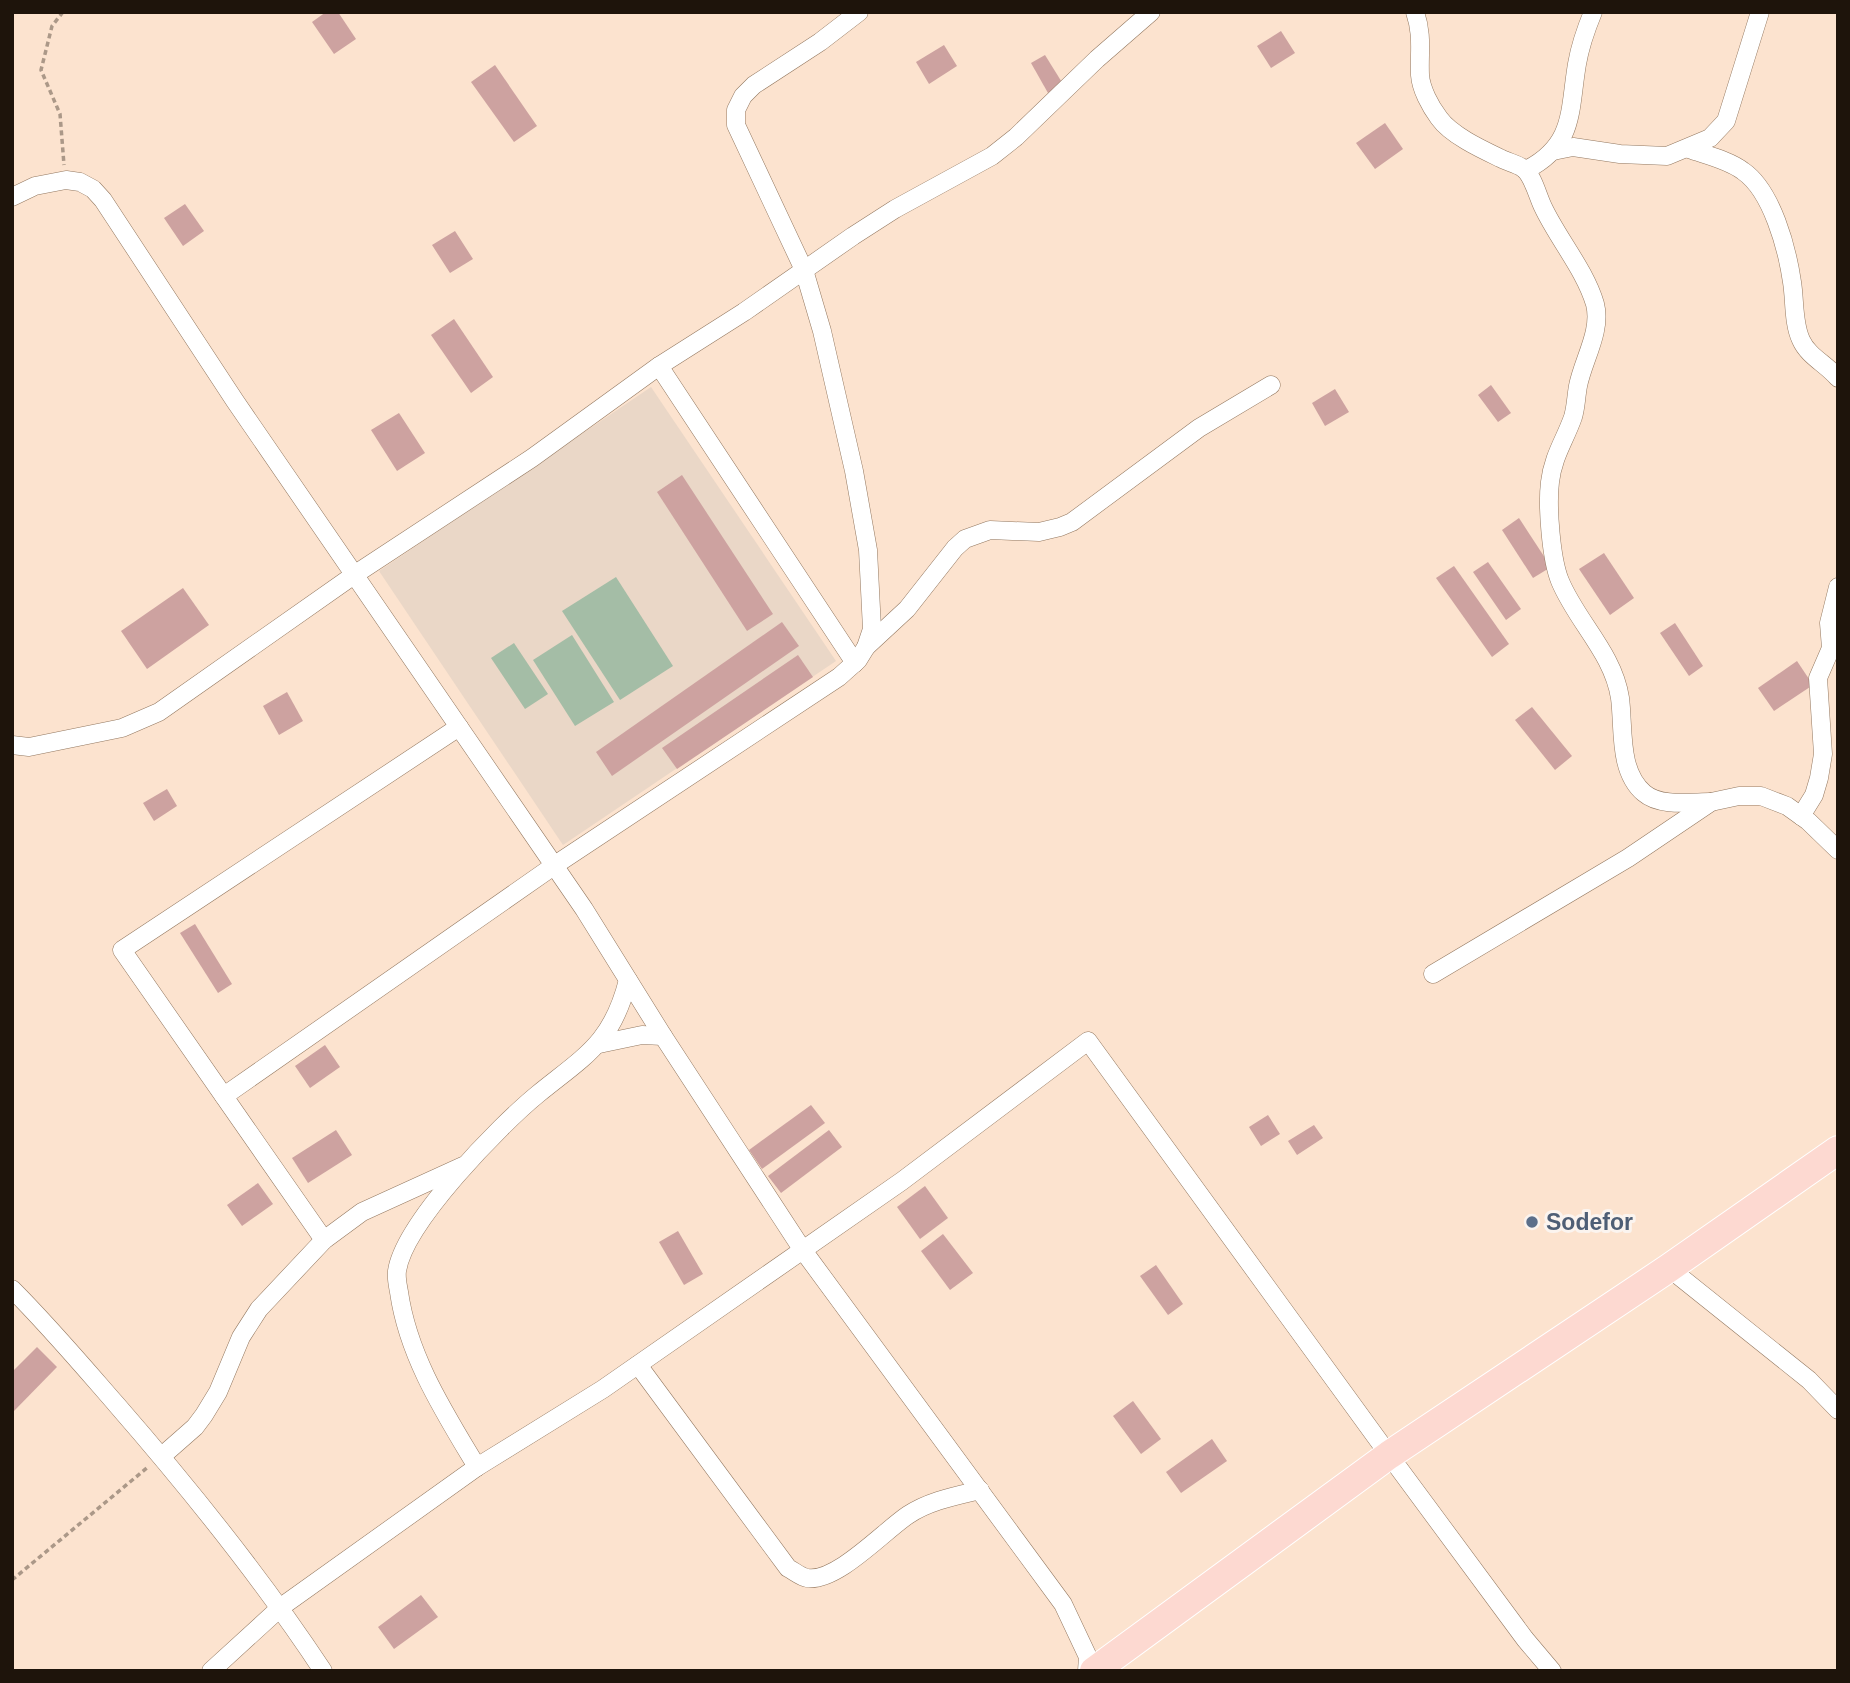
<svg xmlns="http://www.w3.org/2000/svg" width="1850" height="1683" font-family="Helvetica,sans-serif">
<rect width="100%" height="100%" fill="#fce3cf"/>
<polygon fill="#ead7c7" points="651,387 836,661 563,845 379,571"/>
<g fill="#a4bda6">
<polygon points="616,577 673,666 620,700 562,611"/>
<polygon points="572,635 614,702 575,726 533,660"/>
<polygon points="514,643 548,694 525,709 491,658"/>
</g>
<g fill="#cda2a0">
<polygon points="326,12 338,12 356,39 334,54 312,22"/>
<polygon points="1281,31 1295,53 1271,68 1257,46"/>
<polygon points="944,45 957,66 929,84 916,62"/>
<polygon points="1045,55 1063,84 1048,93 1031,63"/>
<polygon points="495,65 537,126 514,142 471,82"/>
<polygon points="1385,123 1403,149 1375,169 1356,143"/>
<polygon points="185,204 204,231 183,246 164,218"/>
<polygon points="455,231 473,259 450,273 432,245"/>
<polygon points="454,319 493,377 471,393 431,335"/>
<polygon points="1491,385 1511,413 1498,422 1478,395"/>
<polygon points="1335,389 1349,412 1325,426 1312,403"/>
<polygon points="399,413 425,453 397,471 371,430"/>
<polygon points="682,475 773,614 747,631 657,492"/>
<polygon points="1519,518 1551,567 1533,578 1502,530"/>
<polygon points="1604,553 1634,598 1610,615 1579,569"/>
<polygon points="1488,562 1521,609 1506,620 1473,572"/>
<polygon points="1454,566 1509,644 1492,657 1436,578"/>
<polygon points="183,588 209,625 147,669 121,631"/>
<polygon points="782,622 799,646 612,776 596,752"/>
<polygon points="1675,623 1703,666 1689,676 1660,633"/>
<polygon points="798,655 813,677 677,769 662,748"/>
<polygon points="1797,661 1813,685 1774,711 1758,688"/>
<polygon points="287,692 303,721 279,735 263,706"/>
<polygon points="1532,707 1572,756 1555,770 1515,720"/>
<polygon points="167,789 177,806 154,821 143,803"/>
<polygon points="195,924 232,984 218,993 180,933"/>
<polygon points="325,1045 340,1067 310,1088 295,1066"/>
<polygon points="811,1105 825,1123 762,1169 749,1150"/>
<polygon points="1268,1115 1280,1134 1261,1146 1249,1127"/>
<polygon points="1314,1125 1323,1138 1297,1155 1288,1141"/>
<polygon points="336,1130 352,1155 308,1183 292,1158"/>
<polygon points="829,1130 842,1147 781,1193 768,1176"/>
<polygon points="258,1183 273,1204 242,1226 227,1205"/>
<polygon points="925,1186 948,1218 920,1239 897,1207"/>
<polygon points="678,1231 703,1274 684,1285 659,1242"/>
<polygon points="943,1234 973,1273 950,1290 921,1251"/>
<polygon points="1156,1265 1183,1304 1168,1315 1140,1276"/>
<polygon points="37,1347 57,1367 14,1411 12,1372"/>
<polygon points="1133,1401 1161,1439 1141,1454 1113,1416"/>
<polygon points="1212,1439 1227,1461 1181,1493 1166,1472"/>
<polygon points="421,1595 438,1617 394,1649 378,1627"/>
</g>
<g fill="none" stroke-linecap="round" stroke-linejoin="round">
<g stroke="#937860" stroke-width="19">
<g id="minor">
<path d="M1415 12C1423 36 1419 51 1420 75 1421 89 1430 106 1439 118 1451 135 1481 149 1500 158 1507 162 1518 164 1524 169 1533 176 1538 197 1543 207 1558 239 1585 270 1595 304 1602 331 1583 360 1578 386 1576 397 1576 407 1573 417 1565 440 1553 456 1550 482 1547 506 1551 559 1560 581 1577 622 1613 653 1620 698 1624 728 1618 771 1644 793 1660 807 1691 802 1711 802"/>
<path d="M1689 149C1706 155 1729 160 1743 171 1772 191 1787 248 1792 282 1795 300 1793 323 1801 340 1808 356 1826 364 1838 378"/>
<polyline points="1553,151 1573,147 1620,154 1667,156 1710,138 1726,121 1760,12"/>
<path d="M1526 170C1575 145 1569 111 1577 64 1580 46 1586 29 1593 12"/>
<polyline points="12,197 35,186 66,180 80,182 93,189 103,200 235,401 584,909 663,1036 802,1249 1063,1604 1088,1657 1087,1671"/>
<polyline points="659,366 855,663"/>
<polyline points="866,647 907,609 955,548 965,539 990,530 1039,532 1060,527 1072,522 1199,428 1271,385"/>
<polyline points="12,745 29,747 122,728 159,712 354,575 532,458 659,366 744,312 853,236 895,209 992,156 1016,137 1097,59 1151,12"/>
<polyline points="1801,816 1814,795 1819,778 1823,754 1818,678 1831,648 1829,623 1838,587"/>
<polyline points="1433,974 1628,858 1711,802 1739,796 1761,796 1787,806 1808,821 1838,850"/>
<polyline points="599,1044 642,1035 663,1036"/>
<polyline points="224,1096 555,865 839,677 858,660 866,647 872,629 868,550 854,471 822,331 804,270 736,125 736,110 743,96 754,85 820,42 859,12"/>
<polyline points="324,1240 122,950 459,727"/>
<polyline points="1669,1268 1809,1380 1838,1410"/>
<path d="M12 1289C49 1326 82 1365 116 1404 190 1489 261 1577 323 1671"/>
<path d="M638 1365 788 1568C794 1571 801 1577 807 1578 836 1583 884 1531 908 1515 929 1501 955 1496 980 1490"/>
<polyline points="162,1456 195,1427 204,1415 218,1392 241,1337 259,1309 324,1240 362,1212 463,1166"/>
<path d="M477 1467C444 1412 408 1356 399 1292 398 1286 396 1278 397 1271 404 1223 500 1125 538 1094 586 1055 612 1043 628 980"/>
<polyline points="211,1671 281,1607 477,1467 603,1389 902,1181 1088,1041 1389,1455 1525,1639 1552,1671"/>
</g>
</g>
<g stroke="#fff" stroke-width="30">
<polyline id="primary" points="1094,1671 1389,1455 1669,1268 1838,1150"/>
</g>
<g stroke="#ab9888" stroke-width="3.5" stroke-dasharray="5 3.5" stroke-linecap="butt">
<polyline points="63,12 52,26 41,70 60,114 64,165"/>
<polyline points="12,1580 148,1467"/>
</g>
<use href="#minor" stroke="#fff" stroke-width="18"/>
<use href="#primary" stroke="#fdd9d1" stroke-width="28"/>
</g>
<circle fill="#5c6f8a" stroke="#fbf4ef" stroke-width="2.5" cx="1532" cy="1222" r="7"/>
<g text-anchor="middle" stroke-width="6" stroke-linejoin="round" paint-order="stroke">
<g font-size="23" font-weight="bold" fill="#4e5e75" stroke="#fbf4ef" text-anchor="start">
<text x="1546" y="1230">Sodefor</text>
</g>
</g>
<rect width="1850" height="1683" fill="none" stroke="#1e140b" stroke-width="28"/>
</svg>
